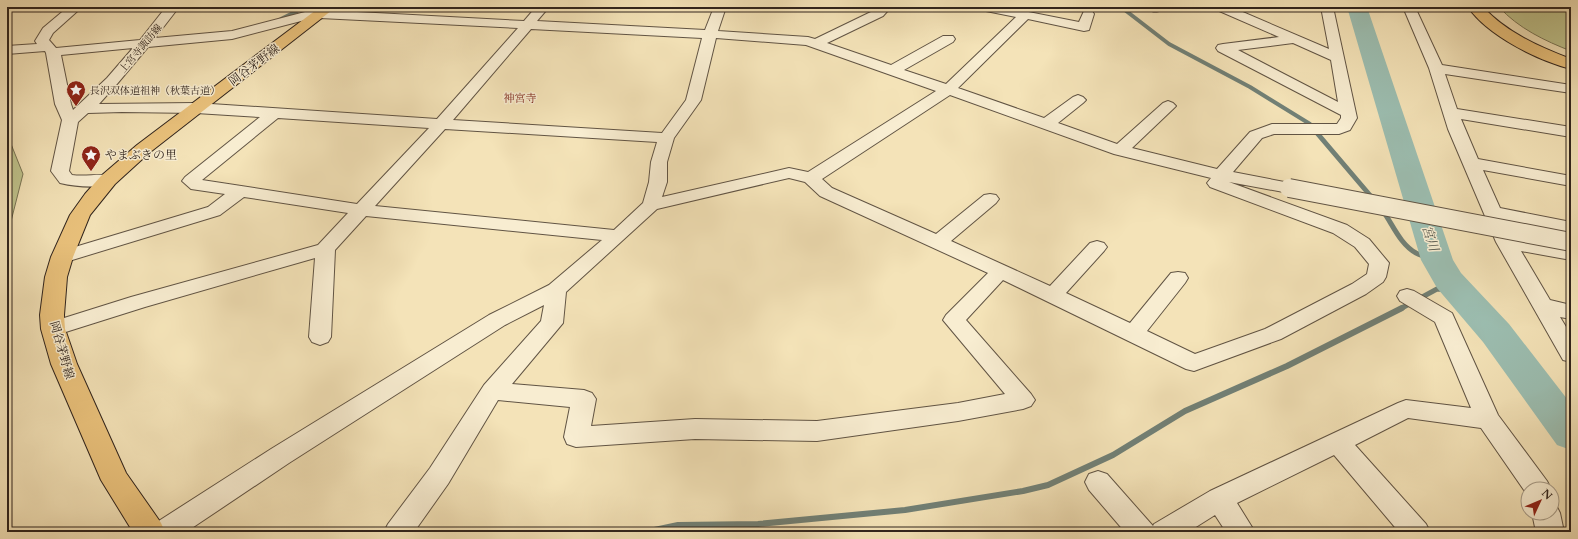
<svg xmlns="http://www.w3.org/2000/svg" width="1578" height="539" font-family="Cardo,'Noto Serif JP',serif">
<rect width="100%" height="100%" fill="#f4e3b8"/>
<filter id="stains"><feTurbulence type="fractalNoise" baseFrequency=".005" numOctaves="4"/><feColorMatrix values="0 0 0 0 .2 0 0 0 0 .09 0 0 0 0 .02 0 0 0 .5 -.17"/></filter>
<radialGradient id="worn" r=".72"><stop offset=".6" stop-color="#630" stop-opacity="0"/><stop offset="1" stop-color="#630" stop-opacity=".3"/></radialGradient>
<g fill="#bfc38c" stroke="#787454">
<path d="M1499 7H1571V51C1545 41 1518 28 1499 7Z"/>
<polygon points="7,134 23,174 7,237"/>
</g>
<g fill="none" stroke-linecap="round" stroke-linejoin="round">
<g stroke="#718076" stroke-width="4">
<polyline points="1121,7 1169,44 1250,87 1310,124 1318,134"/>
<polyline points="281,19 305,7"/>
</g>
<g stroke="#718076" stroke-width="5">
<polyline points="1317,133 1374,200"/>
<path d="M1383 211C1393 225 1400 244 1416 253 1422 256 1430 258 1437 260"/>
<polyline points="1400,309 1437,289 1457,290"/>
</g>
<polyline stroke="#718076" stroke-width="6" points="645,532 678,525 758,524 905,510 1023,491 1048,485 1113,455 1185,411 1287,366 1402,308"/>
<polygon fill="#9cbeb1" fill-rule="evenodd" points="1347,7 1367,7 1453,260 1461,273 1509,324 1571,404 1571,450 1557,445 1483,342 1437,288 1421,260"/>
<g stroke="#615444" stroke-width="2">
<g id="minor">
<path d="M68 7H82L53 33 49 40 56 48 140 40 166 7H179L155 38 232 31 305 12 320 10 524 21 536 7H549L537 21 705 30 714 7H726L718 31 808 37 815 39 875 10 878 7H891L883 16 827 43 891 65 943 36H953L955 39 953 42 904 70 946 84 1016 17 981 10 979 7H1004L1079 22 1084 11H1092L1094 14 1089 30 1084 31 1028 19 958 88 1044 118 1073 97 1078 95 1083 97 1086 100 1083 103 1058 123 1117 144 1163 103 1168 101 1173 103 1176 106 1173 109 1132 148 1217 169 1250 132 1272 124H1337L1341 118V115L1218 51 1216 48 1218 45 1223 44 1279 37 1217 10 1215 7H1231L1329 49 1321 7H1333L1357 118 1350 130 1339 134H1274L1262 138 1233 172 1295 184 1298 188 1295 192 1289 193 1229 182 1347 225 1369 239 1389 263 1386 277 1383 282 1366 294 1281 339 1194 371 1186 369 1003 280 966 320 1031 394 1035 400 1031 406 1023 409 958 421 817 441 695 439 576 447 567 444 564 437 570 407 498 400 448 484 414 532H384L388 524 430 468 484 385 541 321 544 305 505 325 289 463 186 532H150L154 524 271 449 489 315 549 285 602 240 366 216 335 250 331 337 328 342 320 345 312 342 309 337 315 258 145 307 53 336 45 334 42 329 45 324 131 297 318 245 348 213 244 197 220 215 69 261 62 263 55 261 52 257 55 253 208 207 225 194 191 189 182 181 185 177 260 117 196 113 122 112 88 113 78 122 69 171 72 175C86 177 100 173 114 176L117 180 114 184C97 188 77 187 60 183L51 171 62 120 55 104 46 53 45 51 7 54V46L37 44 35 41 43 28ZM320 18 518 28 437 119 196 103 99 104 117 84 148 47 232 39 305 20ZM531 29 702 38 686 100 662 133 453 120ZM716 38 806 45 936 91 808 172 789 168 662 197 667 182V162L674 138 701 100ZM1293 43 1331 60 1338 102 1238 50ZM133 48 107 78 73 110 71 104 61 55ZM950 95 1114 154 1211 178 1207 183 1210 187 1333 233 1355 247 1369 264 1367 274 1352 284 1265 329 1195 354 1147 331 1185 283 1188 278 1185 273 1178 272 1171 273 1130 323 1066 293 1104 251 1107 247 1104 243 1097 241 1090 243 1050 286 951 241 996 203 999 199 996 195 990 194 984 195 936 234 832 188 822 179ZM278 118 429 128 357 204 202 180ZM445 129 657 142 651 162 649 182 643 203 614 230 375 206ZM789 178 805 182 820 196 988 273 946 315 943 320 1005 394 958 403 817 421 695 419 591 426 596 399 592 393 584 390 512 384 563 323 566 292 657 209Z"/>
<path d="M1148 7H1161V8L1159 11C1154 12 1151 12 1148 7Z"/>
<polygon points="1403,7 1415,7 1442,65 1571,85 1571,93 1445,74 1457,109 1571,127 1571,137 1461,119 1478,159 1571,176 1571,186 1483,170 1500,208 1571,222 1571,234 1506,220 1514,238 1571,248 1571,260 1521,251 1550,300 1571,305 1571,319 1560,317 1571,335 1571,362 1563,360 1496,242 1448,129 1429,68"/>
<polygon points="1407,289 1414,291 1452,313 1498,415 1547,481 1551,489 1528,489 1528,496 1481,428 1408,418 1355,445 1426,524 1430,532 1399,532 1334,455 1237,503 1255,532 1226,532 1215,515 1188,532 1125,532 1089,490 1085,482 1089,474 1098,471 1107,474 1153,526 1154,524 1210,491 1398,403 1406,400 1471,408 1435,322 1400,301 1397,296 1400,291"/>
<polygon points="1552,504 1556,505 1560,513 1564,532 1536,532 1532,513 1552,513"/>
</g>
</g>
<g stroke="#30241d" stroke-width="2">
<polygon id="major" points="320,7 336,7 149,153 115,184 90,215 73,257 67,277 64,315 65,329 77,364 126,473 161,523 165,532 133,532 101,480 51,364 41,329 40,315 45,277 51,257 70,215 85,194 101,176 137,145"/>
</g>
<g stroke="#30241d" stroke-width="2">
<path id="highway" d="M1468 7H1483C1506 32 1539 47 1571 59V69C1537 60 1488 36 1468 7Z"/>
</g>
<use href="#minor" fill="#f8edd1" fill-rule="evenodd"/>
<use href="#major" fill="#eac27c" fill-rule="evenodd"/>
<use href="#highway" fill="#eac27c" fill-rule="evenodd"/>
<g stroke="#615444" stroke-width="20" stroke-linecap="butt">
<polyline id="minor-bridge" points="1289,188 1571,242"/>
</g>
<use href="#minor-bridge" stroke="#f8edd1" stroke-width="18"/>
</g>
<defs>
<g id="sight-pin" transform="scale(1)"><path d="M0 17L-7.5 6A9.5 9.5 0 1 1 7.5 6Z" fill="#8f2418" stroke="#f8edd1"/><path d="M0-6L1.8-2.2L6-1.7L2.9 1.2L3.7 5.4L0 3.3L-3.7 5.4L-2.9 1.2L-6-1.7L-1.8-2.2Z" fill="#fff"/></g>
</defs>
<g fill-rule="evenodd">
<use href="#sight-pin" x="76" y="90"/>
<use href="#sight-pin" x="91" y="155"/>
</g>
<g text-anchor="middle" stroke-width="3" stroke-linejoin="round" paint-order="stroke">
<g font-size="10" fill="#30241d" stroke="#f8edd1">
<text transform="translate(140 48) rotate(-50)" y="4">上宮寺諏訪線</text>
</g>
<g font-size="10" fill="#30241d" stroke="#f8edd1" text-anchor="start">
<text x="90" y="94">長沢双体道祖神（秋葉古道）</text>
</g>
<g font-size="11" fill="#7a1f14" stroke="#f8edd1">
<text x="520" y="102">神宮寺</text>
</g>
<g font-size="12" fill="#30241d" stroke="#f8edd1">
<text transform="translate(254 65) rotate(-37)" y="4">岡谷茅野線</text>
<text transform="translate(62 350) rotate(74)" y="4">岡谷茅野線</text>
</g>
<g font-size="12" fill="#30241d" stroke="#f8edd1" text-anchor="start">
<text x="105" y="159">やまぶきの里</text>
</g>
<g font-size="13" font-style="italic" fill="#505249" stroke="#f8edd1">
<text transform="translate(1431 238) rotate(72)" y="5">宮川</text>
</g>
</g>
<rect width="1578" height="539" fill="none" stroke="#f4e3b8" stroke-width="24"/>
<rect x="8" y="8" width="1562" height="523" fill="none" stroke="#30241d" stroke-width="2"/>
<rect x="12" y="12" width="1554" height="515" fill="none" stroke="#30241d"/>
<g transform="translate(1540 501) rotate(46)"><circle r="19" fill="#f8edd1" stroke="#a89d89"/>
<path d="M0-3L7 15L0 10L-7 15Z" fill="#8f2418"/>
<text y="-6" font-size="11" font-weight="bold" text-anchor="middle" fill="#30241d">N</text>
</g>
<rect width="100%" height="100%" filter="url(#stains)"/>
<rect width="100%" height="100%" fill="url(#worn)"/>
</svg>
